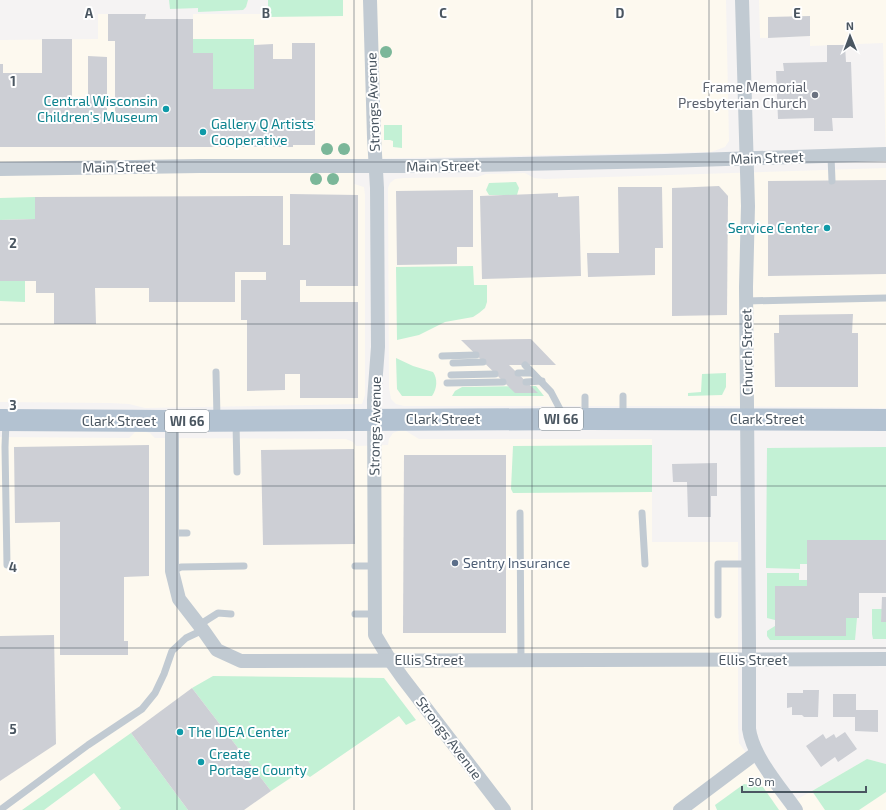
<svg xmlns="http://www.w3.org/2000/svg" width="886" height="810" font-family="'Exo 2',sans-serif">
<rect width="100%" height="100%" fill="#f5f3f3"/>
<g fill="#fdf9ef">
<polygon points="329,0 726,0 729,141 725,147 711,152 355,159 354,184 364,187 365,195 365,395 362,404 145,408 129,404 110,403 0,402 0,40 98,39 98,14 146,14 146,19 193,19 193,14 329,14"/>
<polygon points="759,0 886,0 886,161 883,43 810,46 810,36 760,38"/>
<polygon points="886,168 886,408 717,406 404,406 396,404 391,399 389,388 388,188 390,183 395,179 404,178 477,177 486,174 525,173 534,178 545,179"/>
<polygon points="401,430 406,431 419,439 652,439 652,542 738,542 738,726 739,743 784,806 803,796 867,759 886,764 886,810 0,810 0,437 129,438 135,432 146,432 150,433 155,438 346,439 353,442 356,446 388,445 389,439 393,433"/>
</g>
<g fill="#c3f1d5">
<polygon points="169,0 248,0 246,7 243,10 198,12 198,8 170,9"/>
<polygon points="268,0 343,0 343,16 268,17"/>
<polygon points="193,39 254,39 254,89 213,89 213,53 193,53"/>
<polygon points="384,125 402,125 402,148 393,147 393,141 390,140 384,140"/>
<polygon points="516,182 519,188 517,195 489,195 486,190 489,183"/>
<polygon points="35,197 35,219 0,220 0,198"/>
<polygon points="473,266 474,285 487,285 487,302 485,308 479,313 473,317 445,322 419,335 397,340 396,267"/>
<polygon points="0,281 25,281 25,302 0,301"/>
<path d="M396 358 413 366 433 372C438 379 437 389 432 396H402L397 389Z"/>
<polygon points="726,373 726,387 722,395 688,396 688,393 701,392 702,374"/>
<polygon points="536,386 544,396 452,396 455,391 462,387"/>
<polygon points="652,445 652,492 513,493 511,489 513,446"/>
<polygon points="886,447 886,540 807,540 807,564 800,564 800,569 766,568 767,448"/>
<polygon points="767,573 799,573 799,580 807,580 807,586 776,586 775,620 767,618"/>
<polygon points="872,609 882,609 881,622 886,622 886,639 873,639 872,634"/>
<polygon points="846,618 857,618 855,640 770,640 767,636 767,631 775,626 776,636 846,636"/>
<polygon points="213,676 384,678 416,720 406,725 399,716 310,777 301,771 271,791 192,688"/>
<polygon points="131,733 188,810 119,810 121,808 94,773 44,810 22,810"/>
<polygon points="867,759 886,764 886,792 859,810 825,810 812,791"/>
<polygon points="744,784 763,787 779,810 717,810 715,805"/>
</g>
<g fill="#cdcfd5">
<polygon points="108,14 146,14 145,19 193,19 193,53 213,53 213,89 254,89 254,45 273,44 273,59 292,59 292,43 315,43 315,145 293,145 293,147 0,147 0,64 3,64 3,73 42,73 42,39 72,39 72,101 88,101 88,56 107,57 107,118 115,118 115,41 108,41"/>
<polygon points="810,16 810,36 768,38 768,17"/>
<polygon points="827,45 845,45 846,62 851,62 853,118 832,118 833,131 814,131 814,118 778,119 776,71 784,71 783,63 827,62"/>
<polygon points="886,180 886,274 768,276 768,181"/>
<polygon points="719,186 728,196 727,315 672,316 672,188"/>
<polygon points="618,187 662,187 663,248 655,248 655,275 588,277 587,253 619,253"/>
<polygon points="473,190 473,247 457,247 457,264 397,265 396,191"/>
<polygon points="558,193 558,197 579,196 581,276 482,279 480,196"/>
<polygon points="290,194 358,195 358,286 306,286 306,280 300,280 300,302 358,302 358,398 300,398 300,374 285,374 285,390 247,391 247,320 241,320 241,280 266,280 266,272 235,272 235,302 149,302 149,288 95,288 96,324 54,324 54,293 36,293 36,281 0,281 0,220 35,219 35,197 283,196 283,245 290,245"/>
<polygon points="853,314 852,333 858,333 858,387 775,387 774,333 779,333 779,315"/>
<polygon points="531,339 556,365 509,365 538,393 515,393 461,340"/>
<polygon points="149,445 149,576 124,577 124,641 128,641 128,655 60,655 60,522 15,523 14,447"/>
<polygon points="354,449 355,544 263,545 261,450"/>
<polygon points="404,455 506,455 506,633 403,633"/>
<polygon points="717,463 717,496 711,496 711,517 688,517 687,482 673,482 672,464"/>
<polygon points="807,540 886,540 886,593 859,593 859,618 846,618 846,636 775,636 775,586 807,586"/>
<polygon points="882,597 886,597 886,622 881,622"/>
<polygon points="54,635 56,744 0,781 0,636"/>
<polygon points="192,688 271,791 244,810 188,810 131,733"/>
<polygon points="803,690 819,690 818,717 804,717 802,715 792,715 792,707 787,708 787,693 803,693"/>
<polygon points="833,694 856,694 856,710 878,710 878,732 855,731 855,717 833,717"/>
<polygon points="845,732 857,749 838,762 835,757 821,767 806,746 823,734 826,739 834,734 836,738"/>
</g>
<g fill="none" stroke-linecap="round" stroke-linejoin="round">
<g stroke="#c1cad2" stroke-width="7">
<polyline points="831,156 832,181"/>
<polyline points="746,301 886,298"/>
<polyline points="442,356 476,355"/>
<polyline points="453,363 483,362"/>
<polyline points="525,365 551,392 563,415"/>
<polyline points="216,372 217,418"/>
<polyline points="518,373 532,373"/>
<polyline points="451,375 495,374"/>
<polyline points="526,382 542,381"/>
<polyline points="447,383 503,382"/>
<polyline points="623,396 623,417"/>
<polyline points="585,397 585,416"/>
<polyline points="6,421 5,447 7,565"/>
<polyline points="236,422 237,472"/>
<polyline points="520,513 521,660"/>
<polyline points="642,513 645,564"/>
<polyline points="173,533 187,533"/>
<polyline points="355,566 375,566"/>
<polyline points="172,571 181,567 244,566"/>
<polyline points="355,614 375,614"/>
<polyline points="718,615 718,564 748,564"/>
<polyline points="199,625 218,613 231,614"/>
<polyline points="0,810 88,745 142,709 155,693 164,674 172,651 186,638 203,630"/>
</g>
<g stroke="#c1cad2" stroke-width="14">
<polyline points="370,0 374,137 377,188 378,347 374,400 375,635 390,660 402,677 504,810"/>
<path d="M742 0 748 206 746 287 749 645V729C753 757 780 787 796 810"/>
<polyline points="0,169 200,166 422,166 665,161 886,154"/>
<polyline points="172,421 172,571 179,599 203,630 217,650 241,661 886,659"/>
<polyline points="680,810 756,753"/>
</g>
<polyline stroke="#b3c2d1" stroke-width="22" points="0,420 172,421 586,419 886,420"/>
</g>
<g fill="#7bb799">
<circle cx="386" cy="52" r="6"/>
<circle cx="327" cy="149" r="6"/>
<circle cx="344" cy="149" r="6"/>
<circle cx="316" cy="179" r="6"/>
<circle cx="333" cy="179" r="6"/>
</g>
<path fill="none" stroke="#4a5661" stroke-width="1" stroke-opacity="0.55" d="M177 0V810M354 0V810M532 0V810M709 0V810M0 162H886M0 324H886M0 486H886M0 648H886"/>
<circle fill="#6b7280" stroke="#fff" stroke-width="1.5" cx="815" cy="95" r="4"/>
<g fill="#0f9aa8" stroke="#fff" stroke-width="1.5">
<circle cx="166" cy="109" r="4"/>
<circle cx="203" cy="132" r="4"/>
<circle cx="827" cy="228" r="4"/>
<circle cx="180" cy="732" r="4"/>
<circle cx="201" cy="762" r="4"/>
</g>
<circle fill="#5c6f8a" stroke="#fff" stroke-width="1.5" cx="455" cy="563" r="4"/>
<g text-anchor="middle" stroke-width="4" stroke-linejoin="round" paint-order="stroke">
<g fill="#fff" stroke="#808990" stroke-width="1">
<rect x="539" y="408" width="44" height="22" rx="3"/>
<rect x="165" y="410" width="44" height="22" rx="3"/>
</g>
<g font-size="13" font-weight="bold" fill="#4a5661">
<text x="561" y="424">WI 66</text>
<text x="187" y="426">WI 66</text>
</g>
<g font-size="14" fill="#5b616d" stroke="#fff" text-anchor="end">
<text x="807" y="92">Frame Memorial<tspan x="807" dy="16">Presbyterian Church</tspan></text>
</g>
<g font-size="14" fill="#0d838f" stroke="#fff" text-anchor="start">
<text x="158" y="106" text-anchor="end">Central Wisconsin<tspan x="158" dy="16">Children's Museum</tspan></text>
<text x="211" y="129">Gallery Q Artists<tspan x="211" dy="16">Cooperative</tspan></text>
<text x="819" y="233" text-anchor="end">Service Center</text>
<text x="188" y="737">The IDEA Center</text>
<text x="209" y="759">Create<tspan x="209" dy="16">Portage County</tspan></text>
</g>
<g font-size="14" fill="#4a5661" stroke="#fff">
<text transform="translate(373 102) rotate(-92)" y="5">Strongs Avenue</text>
<text transform="translate(767 158) rotate(-2)" y="5">Main Street</text>
<text transform="translate(443 166) rotate(-1)" y="5">Main Street</text>
<text transform="translate(119 167) rotate(-1)" y="5">Main Street</text>
<text transform="translate(747 352) rotate(-91)" y="5">Church Street</text>
<text x="443" y="424">Clark Street</text>
<text x="767" y="424">Clark Street</text>
<text x="119" y="426">Clark Street</text>
<text transform="translate(375 426) rotate(-89)" y="5">Strongs Avenue</text>
<text x="429" y="665">Ellis Street</text>
<text x="753" y="665">Ellis Street</text>
<text transform="translate(449 738) rotate(53)" y="5">Strongs Avenue</text>
</g>
<g font-size="14" fill="#4e5e75" stroke="#fff" text-anchor="start">
<text x="463" y="568">Sentry Insurance</text>
</g>
</g>
<g font-size="13" text-anchor="middle" font-weight="bold" fill="#4a5661" stroke="#fff" stroke-width="4" stroke-linejoin="round" paint-order="stroke">
<text x="89" y="18">A</text>
<text x="266" y="18">B</text>
<text x="443" y="18">C</text>
<text x="620" y="18">D</text>
<text x="797" y="18">E</text>
<text x="13" y="86">1</text>
<text x="13" y="248">2</text>
<text x="13" y="410">3</text>
<text x="13" y="572">4</text>
<text x="13" y="734">5</text>
</g>
<g transform="translate(850 36) rotate(359)" stroke="#ffffff" stroke-width="3" paint-order="stroke">
<path d="M0-3L7 15L0 10L-7 15Z" fill="#4a5661"/>
<text y="-6" font-size="11" font-weight="bold" text-anchor="middle" fill="#4a5661">N</text>
</g>
<path d="M742 786v6h124v-6" fill="none" stroke="#4a5661" stroke-width="2"/>
<text x="748" y="786" font-size="12" fill="#4a5661" stroke="#ffffff" stroke-width="3" paint-order="stroke">50 m</text>
</svg>
